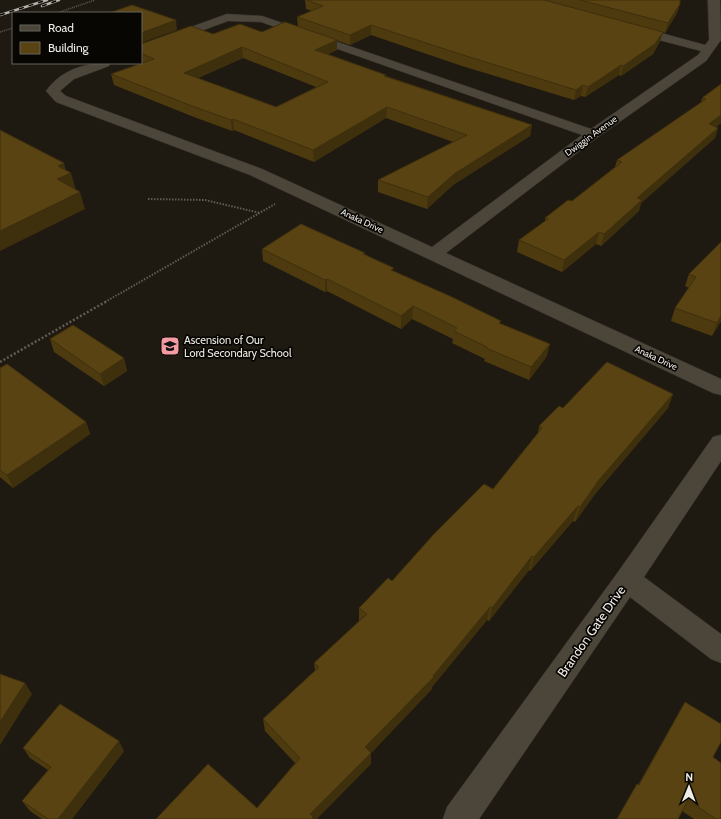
<svg xmlns="http://www.w3.org/2000/svg" width="721" height="819" font-family="Cabin,sans-serif">
<rect width="100%" height="100%" fill="#1f1a11"/>
<g fill="none" stroke-linecap="round" stroke-linejoin="round">
<g stroke="#37332f" stroke-width="1">
<g id="street">
<path d="M708 0H720L721 40 706 61 598 137 446 253 721 379V395L713 393 250 175 56 102 46 91C62 69 85 63 110 63L109 66 74 79 60 91 66 96 262 169 432 247 582 135 261 22 228 21 141 53V45L227 14 262 16 591 129 698 55 701 51 628 32 626 29 628 26 632 25 705 45 709 40Z"/>
<polygon points="721,435 721,461 644,577 721,634 721,663 711,659 630,597 479,819 443,819 447,807 618,572 713,437"/>
</g>
</g>
<g stroke="#615c54" stroke-width="1.5" stroke-dasharray="1 1" stroke-linecap="butt">
<polyline points="57,13 95,0"/>
<polyline points="0,32 13,28"/>
</g>
<g stroke="#615c54" stroke-width="2" stroke-dasharray="1.5 1.5" stroke-linecap="butt">
<polyline points="148,199 205,200 260,213"/>
<polyline points="105,302 275,204"/>
</g>
<polyline stroke="#615c54" stroke-width="2.5" stroke-dasharray="2 2" stroke-linecap="butt" points="0,362 107,301"/>
<use href="#street" fill="#4b453a" fill-rule="evenodd"/>
<g stroke="#b7b3ac" stroke-width="2.5">
<g id="rail">
<polyline points="42,6 59,0"/>
<polyline points="0,15 47,0"/>
</g>
</g>
<use href="#rail" stroke="#070603" stroke-width="1.5" stroke-dasharray="5" stroke-linecap="butt"/>
</g>
<g fill="#4d3a0f" fill-rule="evenodd">
<polygon points="305,0 680,0 680,4 677,13 665,33 663,32 660,41 653,54 621,76 619,75 585,97 581,96 574,100 462,66 371,35 350,45 298,27 297,17 312,11 306,9"/>
<path d="M262 32 337 40V50L328 54 386 75V76L532 125 530 136 453 185 427 209 378 192V180L453 142 386 118 314 162 234 130 232 131 194 117 114 85 111 74 142 63H141V44L213 34ZM243 58 316 87 276 107 198 78Z"/>
<polygon points="721,84 721,123 716,127 718,128 715,138 641,203 639,211 601,246 596,244 562,272 517,252 519,240 545,221 545,218 572,201 615,167 617,160 701,103 702,98"/>
<polygon points="721,242 721,321 712,336 671,321 675,308 689,288 685,286 689,274"/>
<polygon points="262,249 365,254 393,271 501,324 547,356 529,380 484,361 485,359 452,343 453,339 412,319 401,329 327,291 325,292 263,261"/>
<polygon points="50,339 124,358 127,371 104,386 54,352"/>
<polygon points="0,368 86,422 90,434 13,488 0,477"/>
<polygon points="673,394 668,408 595,494 575,522 573,521 530,571 529,570 489,621 487,620 432,687 432,689 371,753 371,764 257,808 295,763 265,731 263,719 315,671 314,663 359,621 359,608 392,581 493,489 538,433 539,426 563,408"/>
<polygon points="685,702 713,757 721,819 694,819 682,811 678,819 617,819 637,784 638,785"/>
<polygon points="23,748 124,751 72,819 42,819 30,811 22,801 48,770 30,758"/>
</g>
<g fill="#3e2f0d">
<polygon points="680,4 677,13 665,33 668,23"/>
<polygon points="176,20 177,30 141,43 141,33"/>
<polygon points="371,25 371,35 350,45 350,35"/>
<polygon points="663,32 660,41 653,54 621,76 623,66"/>
<polygon points="337,40 337,50 316,60 315,50"/>
<polygon points="242,47 243,58 185,84 184,73"/>
<polygon points="621,65 619,75 585,97 588,87"/>
<polygon points="583,85 581,96 574,100 576,90"/>
<polygon points="387,107 386,118 314,162 313,150"/>
<polygon points="721,115 721,123 706,135 709,124"/>
<polygon points="233,119 234,130 232,131 231,120"/>
<polygon points="532,125 530,136 453,185 427,209 428,197 454,174"/>
<polygon points="718,128 715,138 641,203 639,211 601,246 604,234 637,198"/>
<polygon points="64,163 67,175 71,173 76,190 57,179 58,166"/>
<polygon points="80,192 85,209 0,251 0,231"/>
<polygon points="599,232 596,244 562,272 564,260"/>
<polygon points="327,279 327,291 325,292 325,280"/>
<polygon points="413,306 412,319 401,329 401,316"/>
<polygon points="721,316 721,321 712,336 717,323"/>
<polygon points="550,344 547,356 529,380 531,367"/>
<polygon points="124,358 127,371 104,386 100,374"/>
<polygon points="673,394 668,408 595,494 575,522 580,507 599,480"/>
<polygon points="86,422 90,434 13,488 7,475"/>
<polygon points="578,506 573,521 530,571 534,557"/>
<polygon points="532,556 529,570 489,621 492,608"/>
<polygon points="490,607 487,620 432,687 432,689 371,753 371,764 317,819 310,819 310,814 365,747 433,676"/>
<polygon points="25,683 32,694 0,745 0,722"/>
<polygon points="119,741 124,751 72,819 58,819"/>
</g>
<g fill="#594312" stroke="#3e2f0d" fill-rule="evenodd">
<polygon points="307,0 544,0 663,32 655,44 623,66 621,65 588,87 583,85 576,90 463,55 371,25 350,35 297,17 323,6"/>
<polygon points="580,0 680,0 680,4 668,23"/>
<polygon points="132,5 176,20 141,33 141,13 109,13"/>
<path d="M285 22 337 40 315 50 386 75 384 76 532 125 454 174 428 197 378 180 467 135 387 107 313 150 233 119 231 120 192 106 111 74 154 59 141 53V44L191 26 213 34 240 24 262 32ZM242 47 328 82 276 107 184 73Z"/>
<polygon points="721,84 721,115 709,124 718,128 637,198 642,200 604,234 599,232 564,260 519,240 548,219 545,218 568,200 572,201 622,162 617,160 706,99 702,98"/>
<polygon points="0,130 64,163 58,166 71,173 57,179 80,192 0,231"/>
<polygon points="301,224 365,253 363,254 394,268 391,270 452,297 501,321 499,323 550,344 531,367 486,348 487,347 454,331 457,328 413,306 401,316 327,279 325,280 262,249"/>
<polygon points="721,242 721,316 717,323 675,308 696,277 689,274"/>
<polygon points="73,325 124,358 100,374 50,339"/>
<polygon points="607,362 673,394 599,480 580,507 578,506 534,557 532,556 492,608 490,607 433,676 434,677 365,747 371,753 310,814 313,817 312,819 156,819 208,764 257,808 300,758 263,719 319,667 314,663 367,614 359,608 388,578 392,581 434,534 484,484 493,489 542,428 539,426 559,406 563,408"/>
<polygon points="7,364 86,422 7,475 0,470 0,368"/>
<polygon points="0,674 25,683 0,722"/>
<polygon points="685,702 721,724 721,742 713,757 721,763 721,819 716,819 688,800 678,819 617,819 637,784 639,785"/>
<polygon points="60,704 119,741 58,819 48,819 22,801 51,767 23,748"/>
</g>
<defs>
<g id="school-square" transform="scale(1)"><rect x="-9" y="-9" width="18" height="18" rx="4" fill="#f49aa2" stroke="#070603"/><path d="M0-5L7-2L0 1L-7-2ZM-4 1L0 2.5L4 1V4Q0 6-4 4Z" fill="#111"/></g>
</defs>
<g fill-rule="evenodd">
<use href="#school-square" x="170" y="346"/>
</g>
<g text-anchor="middle" stroke-width="3.5" stroke-linejoin="round" paint-order="stroke">
<g font-size="9" fill="#efebe5" stroke="#070603">
<text transform="translate(591 136) rotate(-36)" y="3">Dwiggin Avenue</text>
<text transform="translate(362 221) rotate(25)" y="3">Anaka Drive</text>
<text transform="translate(656 358) rotate(25)" y="3">Anaka Drive</text>
</g>
<g font-size="11" fill="#efebe5" stroke="#070603" text-anchor="start">
<text x="184" y="344">Ascension of Our<tspan x="184" dy="13">Lord Secondary School</tspan></text>
</g>
<g font-size="13" fill="#efebe5" stroke="#070603">
<text transform="translate(591 631) rotate(-55)" y="5">Brandon Gate Drive</text>
</g>
</g>
<rect x="12" y="12" width="130" height="52" fill="#070603" stroke="#64625d"/>
<rect x="20" y="25" width="20" height="6" fill="#4b453a" stroke="#64625d"/>
<text x="48" y="32" font-size="12" fill="#efebe5">Road</text>
<rect x="20" y="42" width="20" height="12" fill="#594312" stroke="#64625d"/>
<text x="48" y="52" font-size="12" fill="#efebe5">Building</text>
<g transform="translate(689 787) rotate(1)" stroke="#070603" stroke-width="3" paint-order="stroke">
<path d="M0-3L7 15L0 10L-7 15Z" fill="#efebe5"/>
<text y="-6" font-size="11" font-weight="bold" text-anchor="middle" fill="#efebe5">N</text>
</g>
</svg>
